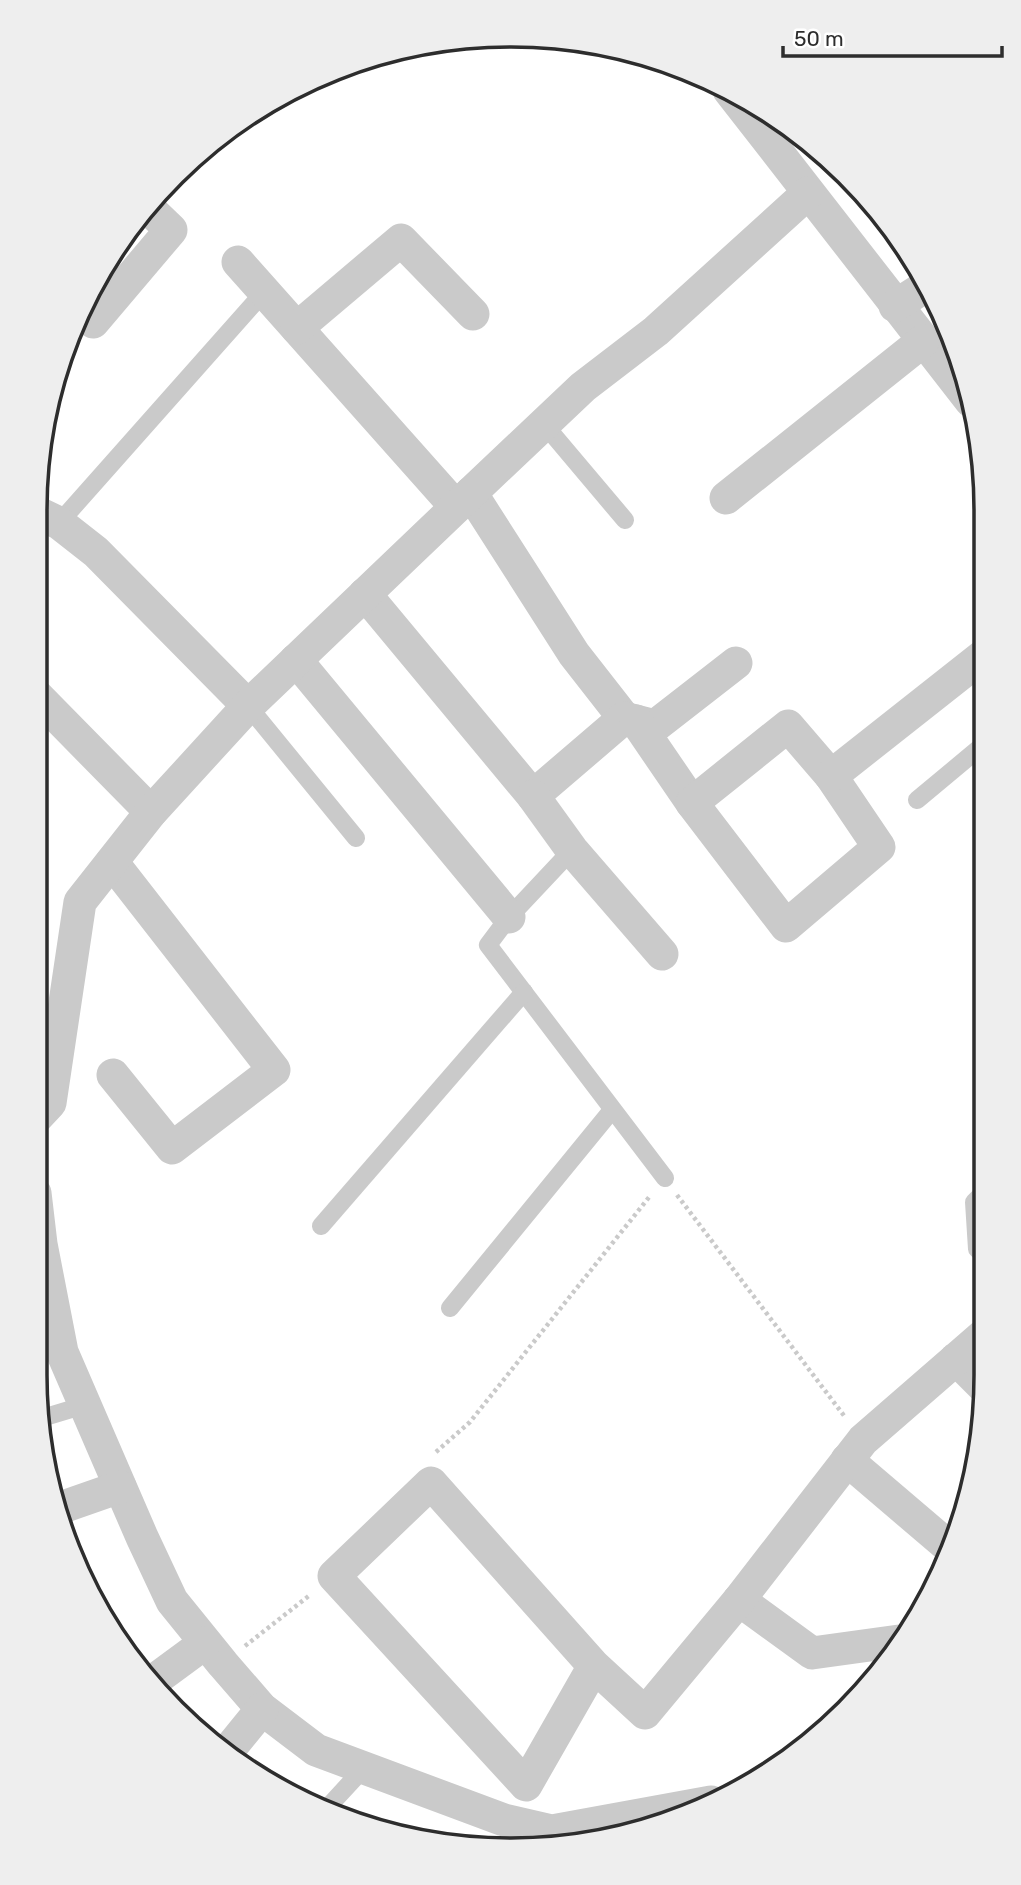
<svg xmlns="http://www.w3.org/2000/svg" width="1021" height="1885" font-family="Rubik,sans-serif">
<rect width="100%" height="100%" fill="#fff"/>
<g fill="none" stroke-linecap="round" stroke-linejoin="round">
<g stroke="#cacaca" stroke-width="4.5" stroke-dasharray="3.5 3.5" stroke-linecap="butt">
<polyline points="677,1195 845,1417"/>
<polyline points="436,1452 470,1422 650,1196"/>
<polyline points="245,1646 310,1595"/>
</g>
<g stroke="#cacaca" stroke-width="18">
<polyline points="544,424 625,520"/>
<polyline points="59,523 264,292"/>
<polyline points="248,706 356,838"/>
<polyline points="917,800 983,745"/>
<polyline points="572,850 509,917 488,945 665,1178"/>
<polyline points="984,1192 974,1202 977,1249 985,1257"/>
<polyline points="321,1226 524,992"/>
<polyline points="450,1308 612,1110"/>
<polyline points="42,1418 85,1405"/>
<polyline points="328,1807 363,1769"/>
</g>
<g stroke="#cacaca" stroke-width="33">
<polyline points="729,90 971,401"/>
<polyline points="238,262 456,507"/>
<polyline points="895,306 926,286"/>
<polyline points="93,322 171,230 146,206"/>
<polyline points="297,328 401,240 473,314"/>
<polyline points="471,493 574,654 624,718"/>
<polyline points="726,498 923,341"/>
<polyline points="36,512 59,523 96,552 248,706"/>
<polyline points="365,594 533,796 624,718 655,726 736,663"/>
<polyline points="296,660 509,917"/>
<polyline points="36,695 151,812"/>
<polyline points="636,721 692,803"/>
<polygon points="788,726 831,776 879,847 786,926 692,803"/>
<polyline points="831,776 983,656"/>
<polyline points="533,796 572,850 662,954"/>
<polyline points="112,862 274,1070 172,1148 113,1075"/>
<polyline points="35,1119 50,1103 80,902 151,812 248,706 471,493 583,387 656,331 808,193"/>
<polyline points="35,1193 41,1244 62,1352 142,1537 172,1601 223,1664 262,1709 316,1750 504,1820 552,1831 711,1802"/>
<polyline points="956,1359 985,1388"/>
<polyline points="847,1460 949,1547"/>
<polyline points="57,1509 120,1487"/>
<polyline points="739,1600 812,1653 899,1641"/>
<polyline points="594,1666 526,1785 334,1576 431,1483 594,1666 645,1713 739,1600 863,1440 985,1334"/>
<polyline points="152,1682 205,1643"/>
<polyline points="227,1752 262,1709"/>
</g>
</g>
<path d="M0 0H1021V1885H0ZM510 47H511A463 463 0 0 1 974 510V1375A463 463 0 0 1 511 1838H510A463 463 0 0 1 47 1375V510A463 463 0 0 1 510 47Z" fill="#eee" fill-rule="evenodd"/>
<path fill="none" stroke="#2d2d2d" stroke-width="3.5" d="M510 47H511A463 463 0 0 1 974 510V1375A463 463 0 0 1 511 1838H510A463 463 0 0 1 47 1375V510A463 463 0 0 1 510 47Z"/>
<path d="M783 46v10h219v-10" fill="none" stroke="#2d2d2d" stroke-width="3.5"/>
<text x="794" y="46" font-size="21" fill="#2d2d2d" stroke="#ffffff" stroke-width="5" paint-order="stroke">50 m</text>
</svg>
